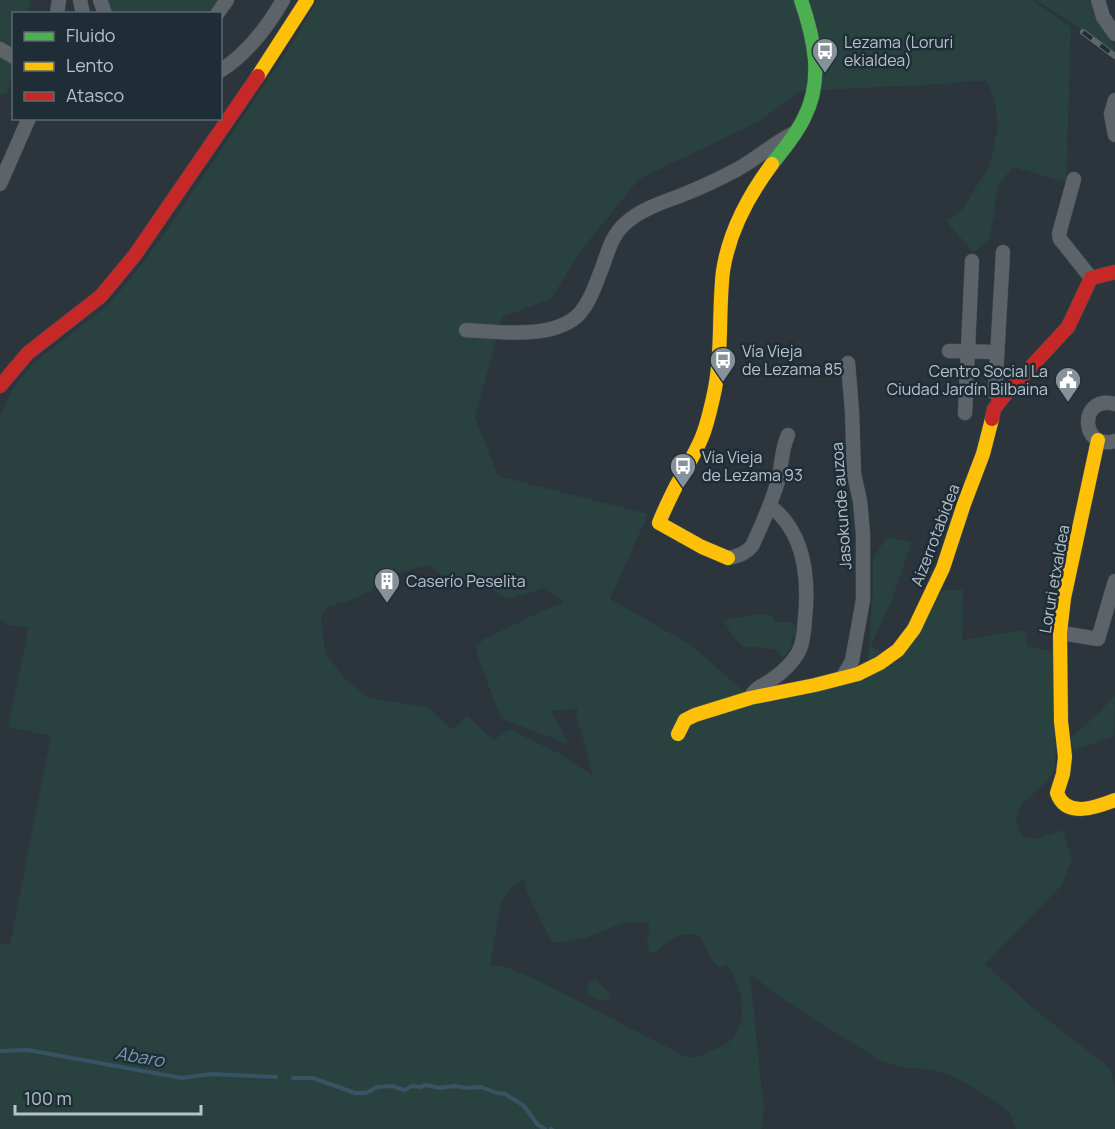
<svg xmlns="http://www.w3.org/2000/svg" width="1115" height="1129" font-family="Manrope,sans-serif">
<rect width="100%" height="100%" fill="#2b353b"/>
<g fill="#294240" fill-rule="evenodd">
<polygon points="0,0 31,0 28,13 14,14 13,69 7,94 0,95"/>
<polygon points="94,0 232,0 220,14 99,13 95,6"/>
<path d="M317 0H1032L1071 27 1066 182 1013 167 998 185 990 239 973 252 946 221 962 210 990 165 998 125 995 100 986 81H967L944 84 800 91 758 122 639 179 582 249 551 299 502 317 475 418 498 476 648 514 610 599 691 645 746 693 867 680 873 586V558L887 537 912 542 892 599 871 646 897 662 943 590H963L962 640 1025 630 1028 647 1053 651C1053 679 1054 707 1055 735 1055 745 1057 765 1053 773 1039 798 1002 802 1023 837L1035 839 1063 830 1072 859 1062 885 985 964 1039 1013 1111 1069 1115 1090V1129H1016L1010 1113 996 1101 963 1082 949 1074 929 1069 908 1068 882 1062 780 997 750 974 764 1111 761 1129H0V944L10 945 51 736 8 727 29 627C19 626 7 628 0 618V416L11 392 32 364 107 306 132 277 165 233 292 44ZM429 565 453 587 485 584 506 599 545 588 564 603 542 611 484 639 476 646 477 655 501 718C524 728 547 734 568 745L562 730 550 711 568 709H578L576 718 583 738 593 776 560 754 509 729 494 740 467 716 452 730 428 707 369 698 346 680 325 653 321 618 328 606 346 602 372 590 385 576ZM525 878 526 891 544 927 553 943C563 942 573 941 582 939 604 932 625 918 648 923L650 930 647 939 649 952H657C671 937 678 933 699 935L712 960 719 967 727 964C740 984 751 1017 733 1038 729 1043 720 1047 713 1050 705 1054 692 1060 683 1056 679 1055 675 1051 671 1049L533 978 505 967 490 965 501 903 510 888Z"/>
<path d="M1036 0H1089C1091 8 1094 15 1098 23 1104 32 1115 40 1115 51Z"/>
<polygon points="759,614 772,615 775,622 790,622 796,626 795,636 790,639 793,643 783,659 776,650 762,647 744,647 733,637 723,620"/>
<polygon points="1115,695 1114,736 1074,750 1069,739 1099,713"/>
<path d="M595 979 608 992 611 999 599 1001 587 993C587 986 588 981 595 979Z"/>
</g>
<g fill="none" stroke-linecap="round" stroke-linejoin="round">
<g stroke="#385364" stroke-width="4">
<polyline points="0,1051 28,1050 182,1078 211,1074 276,1077"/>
<polyline points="293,1078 313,1078 355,1093 366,1093 377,1087 392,1086 404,1090 412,1086 420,1087 426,1085 439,1088 455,1086 467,1088 481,1087 497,1093 505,1094 523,1105 538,1125 545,1129"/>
<polyline points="551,1129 552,1129"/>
</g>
<g stroke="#4a5155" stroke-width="15">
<g id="street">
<polyline points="80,0 83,14"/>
<polyline points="100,0 105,14"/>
<polyline points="1098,0 1103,17 1115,34"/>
<polyline points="57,14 59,0"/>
<polyline points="217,14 227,0"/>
<polyline points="0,49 14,57"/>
<path d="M220 71C248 53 267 28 283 0"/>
<polyline points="1115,100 1111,114 1115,135"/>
<polyline points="1074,179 1059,234 1060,239 1091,278"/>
<polyline points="0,184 29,118"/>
<polyline points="1003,252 995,393 1004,396"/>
<path d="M466 330C499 332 556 340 580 313 591 300 596 283 602 268 609 249 612 234 628 221 644 208 664 202 682 195 700 188 719 179 736 170 757 159 773 143 794 133"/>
<polyline points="949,351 997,352"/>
<path d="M1115 404C1078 394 1080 451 1115 441"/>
<polyline points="965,413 972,261"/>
<path d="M728 558C738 556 745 554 752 546 762 525 771 504 778 481 782 466 781 450 788 435"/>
<polyline points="1068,634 1098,639 1115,581"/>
<polyline points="842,678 852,661 863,600 863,534 860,501 854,474 852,411 848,363"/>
<path d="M750 698C755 687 765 685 774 678 783 672 794 661 799 651 804 641 804 630 805 619 809 579 805 532 770 506"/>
</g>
</g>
<g stroke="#4a5155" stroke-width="15">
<path id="fast" d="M772 164C783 150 796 135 804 118 824 80 814 38 801 0"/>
</g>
<g stroke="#4a5155" stroke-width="15">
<g id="slow">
<polyline points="258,76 307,0"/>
<path d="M1098 440 1064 598 1060 633 1061 721 1065 757 1063 774 1057 793C1066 819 1097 807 1115 800"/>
<path d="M728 558 702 547 659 523C664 510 670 498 676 486 685 470 695 454 702 437 707 425 710 411 713 398 723 356 718 314 723 271 729 232 749 195 772 164"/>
<polyline points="678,734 685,720 695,715 750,698 815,685 858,674 880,663 898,650 914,629 943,568 964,504 983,454 992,419"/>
</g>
</g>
<g stroke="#4a5155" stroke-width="15">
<g id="jam">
<polyline points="0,386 28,353 101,296 135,255 258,76"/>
<polyline points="992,419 994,409 1004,396 1068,327 1091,278 1115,272"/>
</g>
</g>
<use href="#street" stroke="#5c6369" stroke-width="14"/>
<use href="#fast" stroke="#4caf50" stroke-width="14"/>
<use href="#slow" stroke="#ffc107" stroke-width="14"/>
<use href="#jam" stroke="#c62828" stroke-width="14"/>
<g stroke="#60676c" stroke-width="6">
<polyline id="rail" points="1083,32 1115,56"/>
</g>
<use href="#rail" stroke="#1e2d36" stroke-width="4" stroke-dasharray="11" stroke-linecap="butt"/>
</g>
<defs>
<g id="bus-pin" transform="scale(1.35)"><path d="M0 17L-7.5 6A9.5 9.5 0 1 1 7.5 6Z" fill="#869199" stroke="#1e2d36"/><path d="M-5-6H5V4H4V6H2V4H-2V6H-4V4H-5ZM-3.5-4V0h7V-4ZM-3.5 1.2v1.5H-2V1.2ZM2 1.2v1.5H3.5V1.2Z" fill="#fff"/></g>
<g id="civic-pin" transform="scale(1.35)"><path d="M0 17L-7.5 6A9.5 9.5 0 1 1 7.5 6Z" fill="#869199" stroke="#1e2d36"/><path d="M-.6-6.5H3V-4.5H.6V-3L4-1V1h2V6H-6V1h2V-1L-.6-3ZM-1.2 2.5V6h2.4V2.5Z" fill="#fff"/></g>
<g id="building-pin" transform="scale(1.35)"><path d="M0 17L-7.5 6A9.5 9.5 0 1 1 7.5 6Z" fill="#869199" stroke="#1e2d36"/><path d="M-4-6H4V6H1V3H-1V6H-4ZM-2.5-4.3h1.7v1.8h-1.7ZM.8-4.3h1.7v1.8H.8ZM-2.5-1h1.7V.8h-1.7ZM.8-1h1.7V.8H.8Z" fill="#fff"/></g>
</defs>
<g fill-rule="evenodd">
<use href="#bus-pin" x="825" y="51"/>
<use href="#bus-pin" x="723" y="360"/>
<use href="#civic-pin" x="1068" y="380"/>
<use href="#bus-pin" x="683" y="466"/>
<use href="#building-pin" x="387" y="581"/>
</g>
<g text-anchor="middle" stroke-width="5" stroke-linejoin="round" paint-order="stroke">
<g font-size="16" fill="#b7c2cb" stroke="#1e2d36" text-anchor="start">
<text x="844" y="48">Lezama (Loruri<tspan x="844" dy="18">ekialdea)</tspan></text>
<text x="742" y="357">Vía Vieja<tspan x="742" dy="18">de Lezama 85</tspan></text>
<text x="1048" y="377" text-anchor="end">Centro Social La<tspan x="1048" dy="18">Ciudad Jardín Bilbaina</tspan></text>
<text x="702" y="463">Vía Vieja<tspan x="702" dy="18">de Lezama 93</tspan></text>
<text x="406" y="587">Caserío Peselita</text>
</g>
<g font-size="16" fill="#b7c2cb" stroke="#1e2d36">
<text transform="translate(841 506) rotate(-94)" y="6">Jasokunde auzoa</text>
<text transform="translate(935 535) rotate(-69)" y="6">Aizerrotabidea</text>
<text transform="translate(1054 579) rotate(-80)" y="6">Loruri etxaldea</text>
</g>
<g font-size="18" font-style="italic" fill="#7699ae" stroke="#1e2d36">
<text transform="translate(140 1057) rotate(10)" y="6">Abaro</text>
</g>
</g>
<rect x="12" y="12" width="210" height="108" fill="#1e2d36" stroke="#5b6972" stroke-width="1.5"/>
<rect x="24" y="32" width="30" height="9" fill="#4caf50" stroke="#5b6972" stroke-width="1.5"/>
<text x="66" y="42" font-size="18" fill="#b7c2cb">Fluido</text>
<rect x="24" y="62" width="30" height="9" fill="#ffc107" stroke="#5b6972" stroke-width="1.5"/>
<text x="66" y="72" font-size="18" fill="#b7c2cb">Lento</text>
<rect x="24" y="92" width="30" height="9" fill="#c62828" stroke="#5b6972" stroke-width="1.5"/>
<text x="66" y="102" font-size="18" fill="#b7c2cb">Atasco</text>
<path d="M15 1105v9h186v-9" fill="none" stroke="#b7c2cb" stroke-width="3"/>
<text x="24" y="1105" font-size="18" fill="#b7c2cb" stroke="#1e2d36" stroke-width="4.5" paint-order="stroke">100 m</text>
</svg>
